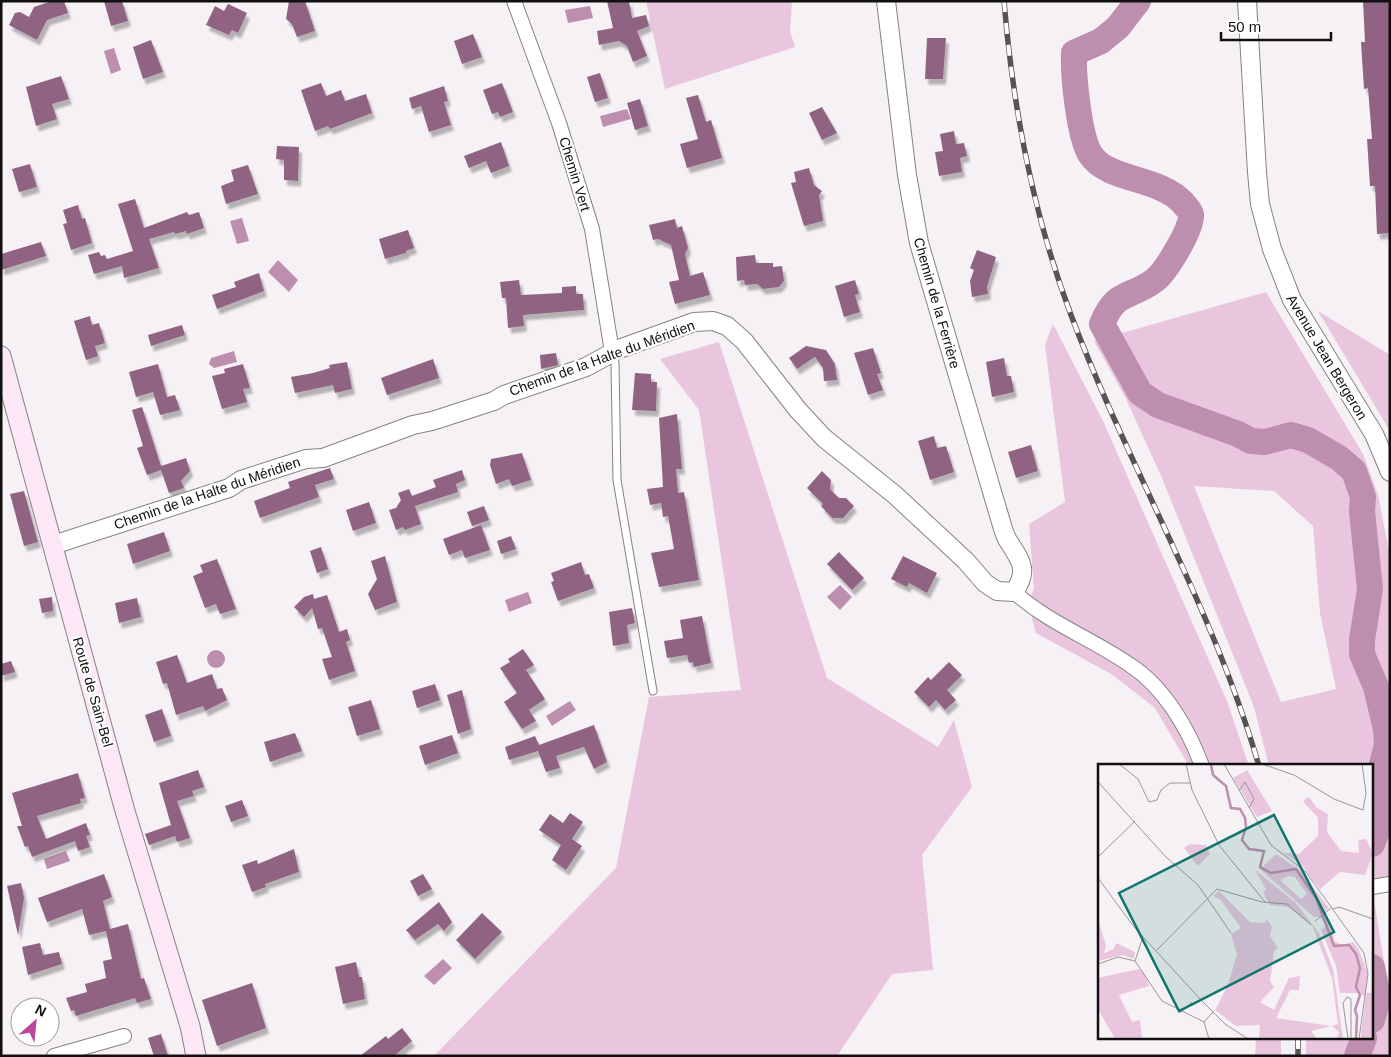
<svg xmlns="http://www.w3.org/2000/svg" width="1391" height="1057" font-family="Helvetica,sans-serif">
<defs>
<filter id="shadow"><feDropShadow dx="3" dy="5.5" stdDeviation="1" flood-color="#0004"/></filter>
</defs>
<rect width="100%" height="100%" fill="#f6f1f4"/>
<g fill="#e9c6dd" fill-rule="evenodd">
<polygon points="646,1 792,1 790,31 795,47 665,89"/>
<path d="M1266 292 1363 454 1378 495 1390 556V878L1372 882V766H1269L1254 707 1162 478 1126 399 1094 341ZM1194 486 1274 491 1313 526 1320 613 1336 689 1281 702Z"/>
<polygon points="1318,311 1390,355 1390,431"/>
<polygon points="1053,324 1103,421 1227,701 1249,766 1189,766 1155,708 1113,675 1036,633 1028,604 1034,588 1029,524 1065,502 1045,345"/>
<polygon points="719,342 827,678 938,747 954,720 972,787 922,855 933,970 892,974 837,1056 434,1056 616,868 649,697 741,690 699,410 660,359"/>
<polygon points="1372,887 1390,1000 1390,1056 1306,1056 1306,1038 1372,1038"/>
<polygon points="1256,1038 1281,1038 1281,1056 1255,1056"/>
</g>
<g fill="#bd8ead">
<polygon points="590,6 593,18 568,23 565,10"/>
<polygon points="114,48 121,70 111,74 104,51"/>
<polygon points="627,109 631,119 603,127 600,116"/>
<polygon points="242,218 249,241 237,244 230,221"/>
<polygon points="278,260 298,280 289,292 268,272"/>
<polygon points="234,351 237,362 214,368 209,364 211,358"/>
<polygon points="840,585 852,597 840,610 827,597"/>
<polygon points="528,592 532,603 509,612 505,600"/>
<circle cx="216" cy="659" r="9"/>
<polygon points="570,701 576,710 552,726 546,716"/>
<polygon points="66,851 70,861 47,869 44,859"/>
<polygon points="443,959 452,968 434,985 424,976"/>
</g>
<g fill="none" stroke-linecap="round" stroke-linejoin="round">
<g stroke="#bd8ead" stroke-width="26">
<path d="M1138 1 1118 27 1101 41 1074 53C1073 76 1079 135 1090 154 1108 182 1159 176 1183 203 1186 207 1190 210 1191 215 1192 229 1166 271 1155 280 1130 299 1116 289 1102 324L1140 393 1158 405 1238 434 1251 441 1265 442 1291 435 1308 440 1339 458 1354 471 1363 497 1362 511 1370 589 1362 640V654L1376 687 1386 729 1387 745 1378 780 1382 817 1372 844"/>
<polyline points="1372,967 1378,998 1372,1020"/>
<polyline points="1357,1056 1364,1038"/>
</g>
</g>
<g fill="#906382" filter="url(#shadow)">
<polygon points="52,1 64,1 68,13 47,20 37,40 9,25 15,13 20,12 29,17 34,7"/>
<polygon points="104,1 122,1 128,21 111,26"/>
<polygon points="289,1 305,1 315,31 297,37 292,24 286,19"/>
<polygon points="607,1 629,1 632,18 646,15 649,26 637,31 647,56 633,62 627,46 619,41 599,45 597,31 613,28"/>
<polygon points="1363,1 1390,1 1390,233 1377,234 1375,186 1370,186 1367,139 1372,139 1368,88 1364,89 1361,42 1365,42"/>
<polygon points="228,4 247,13 238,33 232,30 229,35 206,25 215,6 224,11"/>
<polygon points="473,34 482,57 462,64 454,41"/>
<polygon points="927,38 946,38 943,79 925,79"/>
<polygon points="151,40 163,72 143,79 133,47"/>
<polygon points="600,73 608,98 595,102 587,77"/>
<polygon points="61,76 69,99 52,104 57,119 36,126 26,87"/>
<polygon points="321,83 326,96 341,90 345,101 366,94 372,113 330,129 328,126 315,131 301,90"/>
<polygon points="502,83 513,112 500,117 498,112 492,114 483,90"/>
<polygon points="444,86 448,101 444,102 451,125 429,132 421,106 412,109 409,98"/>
<polygon points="698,95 706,122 711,120 722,158 687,168 680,144 698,139 686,98"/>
<polygon points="640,99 648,126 635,130 627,103"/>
<polygon points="822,107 837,133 822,140 809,113"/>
<polygon points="954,131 956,144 964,143 967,156 960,158 962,172 939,176 935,152 943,151 940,134"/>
<polygon points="501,142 509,166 491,173 486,161 469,168 464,156"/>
<polygon points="277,146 299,147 298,181 284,180 284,160 276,159"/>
<polygon points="30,164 37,187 19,192 12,169"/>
<polygon points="248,165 258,194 226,204 221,186 234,181 231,170"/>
<polygon points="809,168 814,185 822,191 819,195 823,221 804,226 791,183 796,182 794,172"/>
<polygon points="135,199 144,228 187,212 189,215 199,212 204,228 187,234 186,231 175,234 174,232 149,239 159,268 124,278 122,266 94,274 88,255 99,252 101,256 105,255 107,259 133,251 118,204"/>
<polygon points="78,205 82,219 85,218 92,243 71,250 63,224 67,223 63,210"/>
<polygon points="675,219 677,228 682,226 688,248 685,254 690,276 703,272 710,295 675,304 669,282 679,280 671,245 658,239 653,240 649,225"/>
<polygon points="408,230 414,248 406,251 406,253 385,259 379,239"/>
<polygon points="41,242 46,256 1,270 1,254"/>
<polygon points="977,250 996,257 987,287 988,294 972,297 970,281 974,270 970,268"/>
<polygon points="755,255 756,263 773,263 773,267 782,266 784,281 779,287 763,289 757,284 745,285 744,280 737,281 736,257"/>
<polygon points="259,273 264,291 217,309 212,295 236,287 234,282"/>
<polygon points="519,280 521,295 562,293 562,287 576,286 576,294 583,294 584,310 523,315 524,326 508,328 506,298 502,298 500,282"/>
<polygon points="855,280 859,294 855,295 860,312 844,317 835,286"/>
<polygon points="90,316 92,325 99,323 105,343 95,346 98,356 86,360 74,321"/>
<polygon points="182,325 185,335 151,346 148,335"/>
<polygon points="806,346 826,350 835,364 837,380 824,381 823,368 815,357 797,369 789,358"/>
<polygon points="873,348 881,373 877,374 883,390 868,395 854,353"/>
<polygon points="556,353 558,365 541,369 540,355"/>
<polygon points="1004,358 1007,376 1011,376 1014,392 992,397 986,362"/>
<polygon points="433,359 439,378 387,395 381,378"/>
<polygon points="347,362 352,389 335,393 333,385 295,393 291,377 313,373 330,368 329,365"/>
<polygon points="158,364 167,397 175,395 180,410 160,415 153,392 136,397 129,372"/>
<polygon points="243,364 250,388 243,389 247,402 222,409 212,376 225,373 224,369"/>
<polygon points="635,373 651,374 651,382 657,382 656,411 632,410"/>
<polygon points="142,407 161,466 186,458 190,471 181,481 184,488 169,493 161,470 147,475 137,448 143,446 132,410"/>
<polygon points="677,414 682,469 676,469 678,493 684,492 699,580 659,587 651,553 674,549 668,516 663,517 661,503 650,505 647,489 663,487 659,418"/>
<polygon points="934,436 937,448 946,446 954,472 930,480 918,441"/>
<polygon points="1031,445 1038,471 1016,478 1008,452"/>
<polygon points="522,453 531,480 512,486 509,479 496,484 490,465 491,459"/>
<polygon points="330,468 334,479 315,485 319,497 260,518 254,501 290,488 288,482"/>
<polygon points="462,470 465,480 456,484 458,492 415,506 421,524 405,530 403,527 396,530 389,510 396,508 401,500 398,493 409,489 412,496 436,487 433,480"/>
<polygon points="822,471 831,480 830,489 839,498 846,498 854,506 843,518 832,518 821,506 823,504 807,488"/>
<polygon points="24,491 38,542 24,546 10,494"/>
<polygon points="369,502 376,523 353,531 346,510"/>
<polygon points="484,506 489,520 472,526 467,512"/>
<polygon points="481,525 490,550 465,558 462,550 449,555 443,539"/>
<polygon points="164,532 170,551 133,564 127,544"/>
<polygon points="511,536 516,549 501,554 497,541"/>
<polygon points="321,547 328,569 317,573 310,551"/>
<polygon points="839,552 864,578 852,590 827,564"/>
<polygon points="385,556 397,602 375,610 368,594 377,579 371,561"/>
<polygon points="903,556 937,573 927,593 909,583 907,587 891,579"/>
<polygon points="217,559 236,609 220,614 216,604 205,608 193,576 203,572 200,565"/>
<polygon points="581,562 585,575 589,574 594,588 558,601 551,582 554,581 551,573"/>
<polygon points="313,594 314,599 327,595 339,632 347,629 350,640 346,642 355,671 329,680 322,659 332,657 322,628 318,629 312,608 304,617 294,607 304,597"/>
<polygon points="52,597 53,611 42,613 39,599"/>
<polygon points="137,598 141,617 119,623 115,603"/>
<polygon points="632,608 635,623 627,625 629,643 613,646 609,612"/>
<polygon points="702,616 711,663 694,667 693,662 689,663 687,655 667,658 664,641 683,638 680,620"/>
<polygon points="523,649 534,665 526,670 545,699 529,710 536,721 522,729 504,702 517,693 500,668 510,662 508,659"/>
<polygon points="177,655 187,683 212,674 217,689 222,688 227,700 205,711 203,706 176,715 167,683 163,684 156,662"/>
<polygon points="11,661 15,672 1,676 1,664"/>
<polygon points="949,662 962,675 947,690 956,700 945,710 936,700 929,707 914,692 928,677 931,680"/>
<polygon points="435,684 440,700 417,708 412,691"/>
<polygon points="462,690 471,729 458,734 447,695"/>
<polygon points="371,700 380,729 357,736 348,707"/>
<polygon points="162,709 171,736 154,742 145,715"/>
<polygon points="594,725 607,762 594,769 584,747 556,756 560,768 546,772 538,751 509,760 505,747 535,736 539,745"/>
<polygon points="295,733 302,751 270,762 264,742"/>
<polygon points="452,735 458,753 425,765 419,746"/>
<polygon points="198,770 204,787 192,791 194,796 177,801 190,838 177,842 175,836 149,845 145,834 171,825 159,783"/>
<polygon points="78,773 85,798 80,799 81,803 37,816 46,839 86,823 90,835 86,836 90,847 78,851 75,841 32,857 28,846 25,847 17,826 22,826 12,793"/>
<polygon points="242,800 248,816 231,822 225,806"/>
<polygon points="570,813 583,822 572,839 582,846 566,870 552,860 561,845 539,830 550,814 563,823"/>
<polygon points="294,849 299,872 265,884 266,887 252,892 242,865 257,860 258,864"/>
<polygon points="104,874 112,897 103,901 110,929 128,924 141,979 144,978 151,999 137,1003 135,998 76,1016 74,1010 71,1011 66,998 87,992 85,984 106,978 103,961 112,959 106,931 89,935 82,909 47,922 38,898"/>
<polygon points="423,874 432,889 418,896 410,881"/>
<polygon points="21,883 24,898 18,935 7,886"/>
<polygon points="439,902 452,922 444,931 438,924 415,940 406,930"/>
<polygon points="482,913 502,932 475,959 456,940"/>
<polygon points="40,943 43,955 59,952 62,964 28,975 22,947"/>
<polygon points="356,962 359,977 362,977 365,999 343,1004 335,967"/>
<polygon points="252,983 266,1028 217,1046 202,1000"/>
<polygon points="402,1028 412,1041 394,1056 360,1056 386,1036 388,1039"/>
<polygon points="161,1034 168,1056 154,1056 148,1038"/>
</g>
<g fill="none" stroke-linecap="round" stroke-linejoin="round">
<g stroke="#868284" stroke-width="9">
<polyline id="service" points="612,353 615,363 617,480 653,691"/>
</g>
<g stroke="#868284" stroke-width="16">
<g id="minor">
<polyline points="514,1 559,123 592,229 612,352"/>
<path d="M1014 592C1050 624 1091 638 1130 665 1164 687 1188 728 1202 766"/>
<polyline points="1372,887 1390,884"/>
<polyline points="54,1056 124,1036"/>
</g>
</g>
<g stroke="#868284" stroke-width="20">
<g id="tertiary">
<polyline points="1247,1 1257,172 1260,204 1272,249 1292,300 1374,434 1390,472"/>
<path d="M53 545 229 488 241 480 306 459 323 458 413 425 432 421 494 401 504 395 586 367 619 349 694 322 713 321 727 326 744 341 798 410 824 438 895 495 966 561 985 583 997 591 1014 592C1030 569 1020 560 1007 539 1003 531 1001 521 998 512L919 243 907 175 886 1"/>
</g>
</g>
<g stroke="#868284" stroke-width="21">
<polyline id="secondary" points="1,356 125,811 190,1026 196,1056"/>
</g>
<use href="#service" stroke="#fff" stroke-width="7"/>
<use href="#minor" stroke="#fff" stroke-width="14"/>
<use href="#tertiary" stroke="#fff" stroke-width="18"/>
<use href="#secondary" stroke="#fde6f6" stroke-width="19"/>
<g stroke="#555355" stroke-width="5.5">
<g id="rail">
<path d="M1004 1C1013 109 1033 214 1071 315 1129 469 1213 607 1259 766"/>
<polyline points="1298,1038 1298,1056"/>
</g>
</g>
<use href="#rail" stroke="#fff" stroke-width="4" stroke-dasharray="11" stroke-linecap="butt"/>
</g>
<g text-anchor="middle" stroke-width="4.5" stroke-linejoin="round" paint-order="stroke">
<g font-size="14" fill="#111011" stroke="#fff">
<text transform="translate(575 174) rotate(73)" y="5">Chemin Vert</text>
<text transform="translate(937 303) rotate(74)" y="5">Chemin de la Ferrière</text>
<text transform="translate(1327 357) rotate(59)" y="5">Avenue Jean Bergeron</text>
<text transform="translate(602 358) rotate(-20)" y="5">Chemin de la Halte du Méridien</text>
<text transform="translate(207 493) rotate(-19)" y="5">Chemin de la Halte du Méridien</text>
<text transform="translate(93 692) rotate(74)" y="5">Route de Sain-Bel</text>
</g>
</g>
<g transform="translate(1098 764)">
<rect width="275" height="275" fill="#f6f1f4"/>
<path d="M149 6 174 47 159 53 135 14ZM211 33 219 44 230 50 229 68 243 87 261 89 260 76 268 75 275 89 267 111 242 108 222 125 203 100 185 89 201 90 220 72V54L205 37ZM92 80 108 81 112 90 100 102 86 84ZM178 90 202 106 231 144 224 150 235 166 236 177 244 181 255 178 260 184 270 210 267 233 262 229H242L238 202 223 166 228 162 222 153H216L162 105ZM191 112 197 113 209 130 203 135 182 116ZM157 106 197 138 221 169 235 205 245 275H239L241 268 234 262 240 260 234 214 214 161 190 143 172 141 165 129 168 125ZM121 127 152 158 167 159 168 155 174 162 172 172 180 184 176 187 172 217 176 223 162 238 176 246 191 214 202 212 201 226H192L178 254 233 262 213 267 219 275H161L162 261 138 262 117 246 129 223 139 191 133 170 143 164 122 135 115 132ZM0 157 8 181 6 189 16 185 18 179 37 188 36 195 25 191 0 197ZM41 205 47 210 51 222 21 231 34 258 42 256 44 275H17L0 245V214ZM268 229H275V275H263V271Z" fill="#e9c6dd" fill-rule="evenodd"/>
<path fill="none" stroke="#bd8ead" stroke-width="2.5" d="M113 0 115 11 128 22 133 44 142 45 147 54 148 63 144 76 151 85 166 87 162 103 173 109 198 105 218 134 236 182 251 181 258 190 262 204 258 223 262 231 257 246 259 252 258 275"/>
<path fill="none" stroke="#9a9799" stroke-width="1" d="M21 0 40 15 51 38 59 36 63 26 72 19H92M88 0 94 26 121 81 167 138M126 0 173 81 208 108 266 189 270 210 261 275M164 0 196 11 236 35 265 46M264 0 268 29 265 46M0 18 68 93 100 121 133 169M141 27 147 18 156 35 151 44M0 93 37 57M0 114 36 163 103 236 127 260 150 275M235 145 241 143 275 155M217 157 233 144M59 186 119 125 164 138 189 140 213 161M37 197 64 237 106 258M0 200 20 193 37 197 45 173M82 249 94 238M111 275 106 258 115 248M250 275 245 239 249 233 253 235V275"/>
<path fill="#0f766e" fill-opacity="0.15" stroke="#0f766e" stroke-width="2.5" d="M176 51 236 168 81 247 21 129Z"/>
<rect width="275" height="275" fill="none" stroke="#111011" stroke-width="2.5"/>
</g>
<rect width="1391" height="1057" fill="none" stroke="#111011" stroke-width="5"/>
<g transform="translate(35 1022) rotate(27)"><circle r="24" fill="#ffffff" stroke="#a09fa0"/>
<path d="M0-4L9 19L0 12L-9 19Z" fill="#bb469e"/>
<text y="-8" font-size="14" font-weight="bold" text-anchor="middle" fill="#111011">N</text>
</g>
<path d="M1221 32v8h110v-8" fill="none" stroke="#111011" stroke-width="2.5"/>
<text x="1228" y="32" font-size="15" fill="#111011" stroke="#ffffff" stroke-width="4" paint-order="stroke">50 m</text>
</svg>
